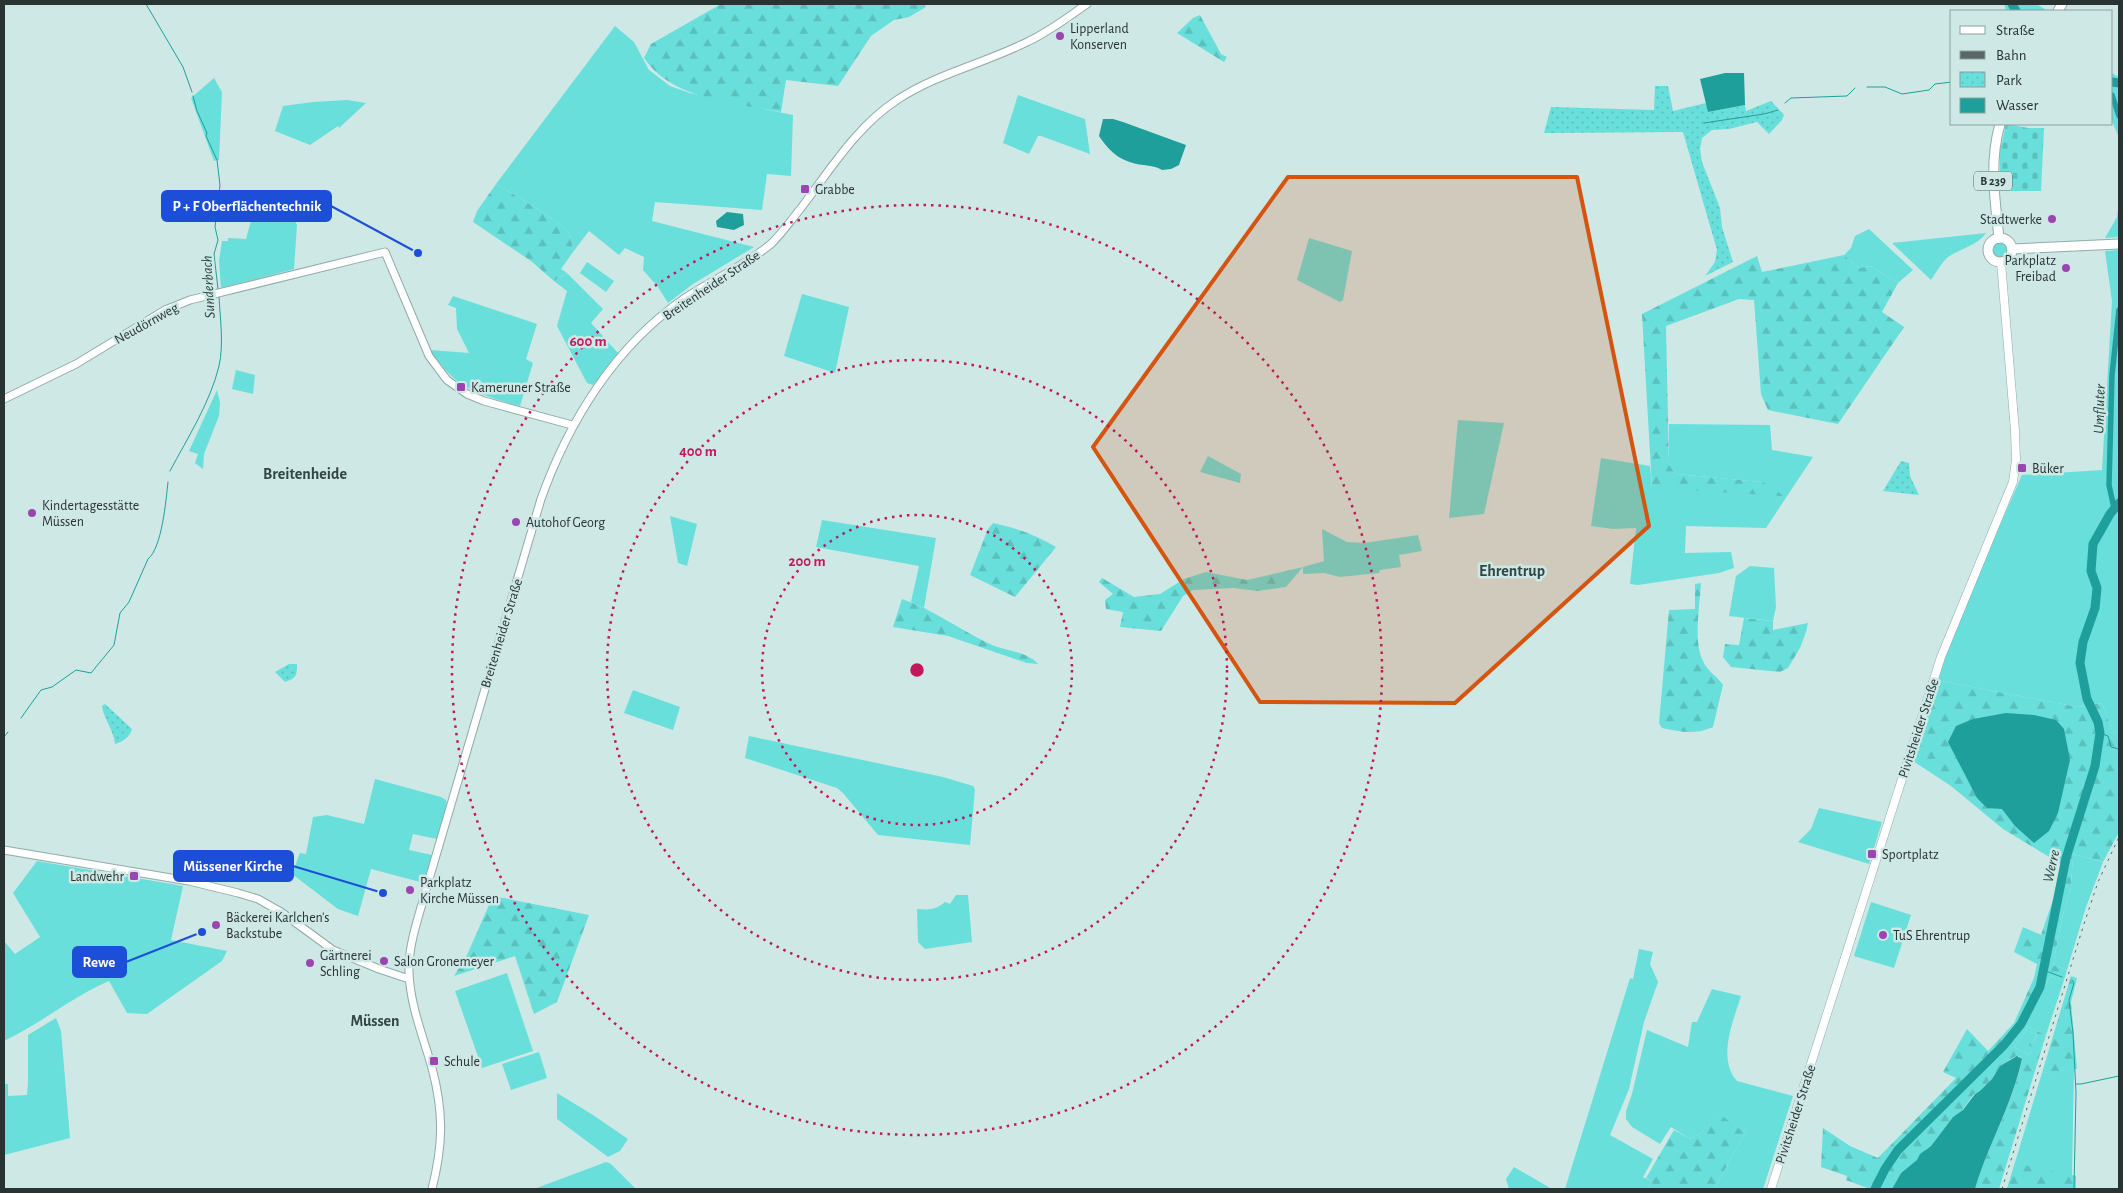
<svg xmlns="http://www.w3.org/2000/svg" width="2123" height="1193" font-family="'Alegreya Sans',sans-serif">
<defs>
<pattern id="forest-firs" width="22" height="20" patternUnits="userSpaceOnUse" patternTransform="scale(1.25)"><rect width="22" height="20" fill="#68dfdb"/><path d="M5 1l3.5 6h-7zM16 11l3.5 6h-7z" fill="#5ac0bc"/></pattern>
<pattern id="cemetery-stones" width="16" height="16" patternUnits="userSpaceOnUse" patternTransform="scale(1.25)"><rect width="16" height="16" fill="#68dfdb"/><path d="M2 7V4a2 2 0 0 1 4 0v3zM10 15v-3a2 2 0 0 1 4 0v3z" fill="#5ac0bc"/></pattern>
<pattern id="park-dots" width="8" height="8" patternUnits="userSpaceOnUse" patternTransform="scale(1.25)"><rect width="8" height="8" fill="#68dfdb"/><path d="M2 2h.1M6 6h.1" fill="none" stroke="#5ac0bc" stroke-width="1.8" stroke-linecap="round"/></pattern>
</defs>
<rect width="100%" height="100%" fill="#cee8e6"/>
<g fill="#68dfdb">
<polygon points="2004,4 2036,4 2048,11 2006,11"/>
<path d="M615 26 634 42 649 70 670 86 690 93 793 115 791 176 767 174 762 210 655 202 652 221 754 247 693 284 668 303 658 287 643 270 644 257 625 248 619 255 589 231 573 252C572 246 572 238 569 233 566 225 508 191 496 184Z"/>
<polygon points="2112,73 2119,77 2119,138 2112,121"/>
<polygon points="214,78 222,92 219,160 214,161 191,98"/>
<polygon points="1018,95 1085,119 1090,154 1041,136 1038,136 1029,154 1003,143"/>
<polygon points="347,100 366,103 339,128 338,126 310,145 275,131 283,106 313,102"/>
<polygon points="259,192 284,200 297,225 294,269 221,288 219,261 222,241 228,241 228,238 246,239"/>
<polygon points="2119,200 2119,237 2105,238 2117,217"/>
<polygon points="1869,229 1913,270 1898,283 1870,266 1859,268 1844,255 1851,248 1855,236"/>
<path d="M1986 233C1978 245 1960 249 1948 257 1941 263 1936 273 1931 280L1892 243Z"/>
<polygon points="1309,238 1352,251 1343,300 1340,302 1297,280"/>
<circle cx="2000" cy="250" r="7"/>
<polygon points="2119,250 2119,735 2112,730 2102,703 2078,707 1936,680 1956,625 2022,475 2102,470 2112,301 2105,251"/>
<polygon points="587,262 614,281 606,292 580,273"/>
<polygon points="567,273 603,309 591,323 619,354 593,385 587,383 557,326 567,291 554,281"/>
<polygon points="802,294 849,307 835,373 784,356"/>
<path d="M453 296 537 324 526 359 533 363 520 406C477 394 456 389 430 350L469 353 457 329 456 308 448 305Z"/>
<polygon points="236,370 255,375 253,394 232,389"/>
<polygon points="217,390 220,402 219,416 204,454 203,469 195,463 198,454 189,451"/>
<polygon points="1458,420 1504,423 1484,514 1449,518"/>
<polygon points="1669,424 1770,425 1772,450 1813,457 1766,528 1686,526 1685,553 1731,552 1734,568 1719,573 1638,585 1630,584 1636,528 1613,529 1591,526 1601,458 1650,466 1652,488 1762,482 1676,474 1669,465"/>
<polygon points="1208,456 1241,474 1240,483 1200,472"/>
<polygon points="670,516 697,524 687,566 678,563"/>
<polygon points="822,520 936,538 924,608 911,602 919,566 816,547"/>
<polygon points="1322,529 1347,542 1364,543 1418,535 1422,551 1399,555 1401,567 1380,570 1379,573 1340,577 1324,573 1303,574 1303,567 1324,561"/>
<polygon points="1750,566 1774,568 1776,607 1773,621 1729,616 1736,576"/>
<polygon points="633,690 680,707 673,730 624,713"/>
<polygon points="749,736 943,777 973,786 975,789 970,845 878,835 843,793 837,788 745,758"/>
<polygon points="375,779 441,797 446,800 447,806 437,839 413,834 409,850 432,855 424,883 371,869 358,916 338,909 292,874 300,853 306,854 313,817 327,815 364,824"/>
<polygon points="1819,808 1882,822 1869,864 1798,842 1811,829"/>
<polygon points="2073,854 2103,862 2086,907 2067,970 2053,965 2063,914 2071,888"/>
<path d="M37 861 183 886 171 940 227 951 222 961 147 1014 127 1013 109 981C72 997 40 1024 4 1041V941L15 954 40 937 13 893Z"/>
<path d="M956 895H968L972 942 925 949 918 942 917 909C928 910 936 910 945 902L950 904Z"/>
<polygon points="1871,902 1911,915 1894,968 1854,956"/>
<polygon points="1639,949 1653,952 1650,964 1658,982 1644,1022 1629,1089 1610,1135 1653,1159 1643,1177 1651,1181 1648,1189 1565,1189 1630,978 1633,979"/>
<polygon points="507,973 533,1051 482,1068 455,991"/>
<polygon points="2050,976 2064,980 2046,1035 2025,1026"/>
<path d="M1712 989 1741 996C1733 1022 1717 1058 1737 1081L1793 1096 1763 1189H1714L1745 1133 1717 1113 1702 1132 1690 1139 1671 1127 1660 1144 1632 1127 1626 1119V1111L1632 1094 1647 1030 1688 1047 1692 1022H1697Z"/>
<polygon points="56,1018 61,1031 70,1138 4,1155 4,1084 8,1084 8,1096 27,1095 28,1082 28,1035"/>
<polygon points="2026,1030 2037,1035 2031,1046 2031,1051 2029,1055 2014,1047"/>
<polygon points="539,1052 547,1078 511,1090 502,1064"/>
<polygon points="2074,1069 2072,1175 2076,1176 2076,1189 2007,1189 2042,1073"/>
<polygon points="557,1093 593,1115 628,1139 620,1151 608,1157 557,1119"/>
<polygon points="606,1162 611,1164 636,1189 534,1189"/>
<polygon points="1514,1167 1552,1189 1509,1189 1506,1179"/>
</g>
<g fill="url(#forest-firs)" fill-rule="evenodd">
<path d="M721 4H925L926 7 909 17 894 20 871 36 838 86 786 80 781 112C736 103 672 100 644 58L651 44Z"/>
<polygon points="1200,15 1221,54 1227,57 1224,62 1177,33 1193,18"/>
<path d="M496 184C508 191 566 225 569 233 572 238 572 246 573 252L561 269 567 273 554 281 531 261 473 222 477 211Z"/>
<polygon points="1844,255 1859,268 1870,266 1898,283 1882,312 1904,327 1838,424 1768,410 1761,394 1754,300 1739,299 1666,326 1669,465 1676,474 1762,482 1773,487 1783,496 1652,488 1642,314 1757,256 1762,272"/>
<path d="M993 523C1016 528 1036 535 1056 547L1015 597 970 575 988 529Z"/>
<polygon points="1303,567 1286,587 1258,591 1233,588 1193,590 1183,596 1161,631 1120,627 1123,612 1106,609 1105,600 1113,594 1099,582 1102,578 1134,597 1160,594 1184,579 1206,572 1247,580"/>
<path d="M1701 583C1700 604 1693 642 1703 661 1707 671 1717 676 1723 685L1713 727C1695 735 1681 732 1662 728L1659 723 1669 610 1695 609V584Z"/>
<path d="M902 599C934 610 962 631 992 645 1007 651 1028 652 1038 664L1027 663 948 636 893 627Z"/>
<polygon points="1744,618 1773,621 1773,630 1808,623 1806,632 1800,648 1788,668 1780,672 1731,667 1723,657 1725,644 1739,645"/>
<path d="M1936 680 2078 707 2102 703 2112 730 2119 735V832L2103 862 2073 854 2071 888 2063 914 2053 965 2067 970 2064 980 2050 976 2025 1026 2046 1035 1999 1189H1975C1988 1145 2012 1105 2022 1060L2019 1056 2014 1057 2000 1066 1992 1079 1981 1091 1974 1094 1961 1112 1953 1117 1931 1146 1926 1149 1918 1160 1901 1173 1892 1189H1870L1846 1180 1847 1176 1821 1167 1823 1128 1850 1146 1878 1158 1956 1078 1943 1072 1967 1029 1988 1051 2014 1023 2034 978 2037 964 2014 952 2023 927 2041 935 2056 891 2061 864 2003 829 1951 786 1913 761ZM2026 1030 2037 1035 2033 1043 2029 1044 2031 1051 2029 1055 2014 1047Z"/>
<polygon points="493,896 589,915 557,1002 534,1014 515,956 454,976 467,955"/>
<polygon points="2071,976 2077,978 2071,1002 2077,1069 2042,1073"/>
<polygon points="1717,1112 1745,1133 1714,1189 1648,1189 1651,1181 1646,1178 1674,1130 1690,1139 1702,1132"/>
<polygon points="2015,1163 2076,1176 2076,1189 2042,1189 2033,1187 2029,1189 2007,1189"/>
</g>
<polygon fill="url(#cemetery-stones)" points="2006,124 2028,128 2044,128 2041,191 2000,191 2000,151"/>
<g fill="url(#park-dots)">
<polygon points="1655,86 1668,86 1673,111 1706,103 1709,112 1745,105 1746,111 1771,101 1784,115 1782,120 1769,134 1757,122 1729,129 1712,130 1702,138 1700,149 1702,162 1720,208 1722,227 1733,262 1705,276 1715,262 1717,250 1683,132 1544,133 1551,107 1654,110"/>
<polygon points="1901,461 1909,463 1910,476 1919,495 1883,491"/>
<path d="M289 664H297C297 676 296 678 285 682L275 672Z"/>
<path d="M105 704 132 729C131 736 121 743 115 744 114 730 104 720 102 706Z"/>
</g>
<g fill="#1f9f9c">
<polygon points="1725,73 1744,73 1745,105 1708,112 1700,79"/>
<path d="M1103 119H1113L1123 122 1186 145 1179 165 1171 169 1162 170C1156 166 1150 166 1143 165 1122 162 1111 154 1099 136Z"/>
<polygon points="727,212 743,214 744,225 734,230 717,227 716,221"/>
<polygon points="2006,713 2034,715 2056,720 2064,729 2070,760 2058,813 2049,831 2034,843 2015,826 2002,809 1987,808 1977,798 1948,742 1956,726 1973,719"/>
<path d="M2017 1056 2022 1059C2012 1105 1988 1145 1975 1189H1892L1901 1173 1917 1160 1920 1154 1931 1146 1953 1117 1963 1110 1975 1094 1980 1091 1992 1079 2000 1066Z"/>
</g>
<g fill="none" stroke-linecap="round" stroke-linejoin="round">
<g stroke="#1f9f9c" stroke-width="1">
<polyline points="146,4 183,67 192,92"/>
<polyline points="1867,87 1885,87 1902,94 1929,90 1935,84 1952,82"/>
<polyline points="193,96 197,111 207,133 206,136 217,160 220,185 215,227 218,240 214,254 218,289"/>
<polyline points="1785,103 1791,98 1847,96 1855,88"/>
<polyline points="1704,123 1764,114 1778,110"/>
<path d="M170 471C188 437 210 403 219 366 224 344 220 318 219 296"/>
<path d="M21 718 41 690 52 687 76 670 91 673 114 645 120 613 129 602 148 559C162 548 166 500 168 482"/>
<polyline points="2100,733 2108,736 2111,747 2119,749"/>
<polyline points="4,737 8,732"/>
<polyline points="2043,970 2062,977"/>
<polyline points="2072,980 2074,983 2069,1000 2073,1033 2076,1093 2074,1189"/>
<polyline points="2076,1084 2081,1084 2119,1076"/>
</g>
<g stroke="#1f9f9c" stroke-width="5.5">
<polyline points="2112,95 2119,116"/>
<polyline points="2114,508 2109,485 2112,375 2119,310"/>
</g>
<g stroke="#1f9f9c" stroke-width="9">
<polyline points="2012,4 2016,11"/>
<polyline points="2112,82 2119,83"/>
<polyline points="1875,1189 1885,1169 1898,1150 2004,1045 2021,1024 2040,987 2066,858 2095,766 2100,733 2098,722 2087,699 2080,663 2083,642 2095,608 2097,588 2091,571 2093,544 2110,514 2119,503"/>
</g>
<g stroke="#92aaa9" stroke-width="9">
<g id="tertiary">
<polyline points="4,399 76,364 165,310 190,300 385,252 429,356 447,380 467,394 484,401 572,425"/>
<polyline points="4,850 189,881 238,893 258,899 281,912 333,950 379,969 409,979"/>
<path d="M432 1189C443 1145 444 1113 432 1068 423 1036 410 1005 409 972 408 943 420 914 427 886L541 499C569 421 615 346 685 298 711 281 749 263 772 243 783 232 792 219 801 208 830 170 857 126 897 100 938 73 986 63 1029 41 1050 31 1068 17 1087 4"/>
</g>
</g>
<g stroke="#92aaa9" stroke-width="9">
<polyline id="secondary" points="1771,1189 1941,657 2013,482 2016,460 2015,431 2001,262"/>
</g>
<g stroke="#92aaa9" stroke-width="11">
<g id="primary">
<polyline points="2058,11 2062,4"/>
<path d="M1999 238C1995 200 1989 162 2000 124"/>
<circle cx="2000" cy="250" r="12"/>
<polyline points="2012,249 2119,244"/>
</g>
</g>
<use href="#tertiary" stroke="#fff" stroke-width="7"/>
<use href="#secondary" stroke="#fff" stroke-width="8"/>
<use href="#primary" stroke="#fff" stroke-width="9"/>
<polyline stroke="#596766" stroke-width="1" stroke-dasharray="2.5 5" stroke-linecap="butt" points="2002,1189 2083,927 2098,882 2119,837"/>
</g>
<path fill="#d55510" fill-opacity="0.2" stroke="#d55510" stroke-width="4" stroke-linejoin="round" d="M1288 177H1577L1649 526 1455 703 1260 702 1093 447Z"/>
<g fill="none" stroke="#c2185b" stroke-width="2.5" stroke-dasharray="2.5 5">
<circle cx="917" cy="670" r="155"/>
<circle cx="917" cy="670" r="310"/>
<circle cx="917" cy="670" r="465"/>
</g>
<g fill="#9c45b1" stroke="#cee8e6" stroke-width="2">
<circle cx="1060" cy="36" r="5"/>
<rect x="800" y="184" width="10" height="10" rx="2.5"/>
<circle cx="2052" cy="219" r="5"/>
<circle cx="2066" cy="268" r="5"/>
<rect x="456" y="382" width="10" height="10" rx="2.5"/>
<rect x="2017" y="463" width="10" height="10" rx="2.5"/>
<circle cx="32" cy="513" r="5"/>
<circle cx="516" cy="522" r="5"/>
<rect x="1867" y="849" width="10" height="10" rx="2.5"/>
<rect x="129" y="871" width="10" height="10" rx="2.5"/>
<circle cx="410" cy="890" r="5"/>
<circle cx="216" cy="925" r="5"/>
<circle cx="1883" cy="935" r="5"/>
<circle cx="384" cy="961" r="5"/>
<circle cx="310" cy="963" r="5"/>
<rect x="429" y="1056" width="10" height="10" rx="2.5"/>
</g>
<g text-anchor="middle" stroke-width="5" stroke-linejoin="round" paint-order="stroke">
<rect fill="#cee8e6" stroke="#5a6968" stroke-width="1" x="1974" y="171.5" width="38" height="19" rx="4"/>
<g font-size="12" font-weight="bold" fill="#293332">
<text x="1993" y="185">B 239</text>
</g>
<g font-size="14" fill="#293332" stroke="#cee8e6" text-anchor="start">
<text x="1070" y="33">Lipperland<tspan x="1070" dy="16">Konserven</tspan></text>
<text x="815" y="194">Grabbe</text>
<text x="2042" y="224" text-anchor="end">Stadtwerke</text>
<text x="2056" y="265" text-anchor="end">Parkplatz<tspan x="2056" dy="16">Freibad</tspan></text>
<text x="471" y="392">Kameruner Straße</text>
<text x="2032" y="473">Büker</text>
<text x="42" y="510">Kindertagesstätte<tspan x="42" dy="16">Müssen</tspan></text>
<text x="526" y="527">Autohof Georg</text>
<text x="1882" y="859">Sportplatz</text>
<text x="124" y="881" text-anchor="end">Landwehr</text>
<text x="420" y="887">Parkplatz<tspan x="420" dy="16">Kirche Müssen</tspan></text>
<text x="226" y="922">Bäckerei Karlchen's<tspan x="226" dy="16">Backstube</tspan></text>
<text x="1893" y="940">TuS Ehrentrup</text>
<text x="320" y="960">Gärtnerei<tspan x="320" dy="16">Schling</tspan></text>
<text x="394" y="966">Salon Gronemeyer</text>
<text x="444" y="1066">Schule</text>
</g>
<g font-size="14" fill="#293332" stroke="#cee8e6">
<text transform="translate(711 285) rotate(-34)" y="5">Breitenheider Straße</text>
<text transform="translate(146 323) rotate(-29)" y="5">Neudörnweg</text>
<text transform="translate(501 633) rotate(-73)" y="5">Breitenheider Straße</text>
<text transform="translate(1918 728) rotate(-72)" y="5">Pivitsheider Straße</text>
<text transform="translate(1795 1114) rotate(-72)" y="5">Pivitsheider Straße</text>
</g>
<g font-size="15" font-style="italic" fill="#284240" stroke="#cee8e6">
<text transform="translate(208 287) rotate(-93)" y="5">Sunderbach</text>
<text transform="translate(2099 409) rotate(-88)" y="5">Umfluter</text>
<text transform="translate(2051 866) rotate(-77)" y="5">Werre</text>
</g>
<g font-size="16" font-weight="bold" fill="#314645" stroke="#cee8e6">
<text x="305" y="479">Breitenheide</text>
<text x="1512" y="576">Ehrentrup</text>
<text x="375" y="1026">Müssen</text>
</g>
</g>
<circle cx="917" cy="670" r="8" fill="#c2185b" stroke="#cee8e6" stroke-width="2.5"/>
<g font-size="15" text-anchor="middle" font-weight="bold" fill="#c2185b" stroke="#cee8e6" stroke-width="5" stroke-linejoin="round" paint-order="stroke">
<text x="588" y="346">600 m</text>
<text x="698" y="456">400 m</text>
<text x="807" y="566">200 m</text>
</g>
<path fill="none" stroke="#1d4ed8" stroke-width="2" d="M418 253L331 206M383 893L293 866M202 932L126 962"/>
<g fill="#1d4ed8" stroke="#cee8e6" stroke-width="2">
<circle cx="418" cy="253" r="5"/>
<circle cx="383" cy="893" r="5"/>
<circle cx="202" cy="932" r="5"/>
</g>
<g fill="#1d4ed8" stroke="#1d4ed8" stroke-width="2">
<rect x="162" y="191" width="169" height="30" rx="5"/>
<rect x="174" y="851" width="119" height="30" rx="5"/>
<rect x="73" y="947" width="53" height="30" rx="5"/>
</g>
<g font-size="15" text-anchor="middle" font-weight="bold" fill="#fff">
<text x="247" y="211">P + F Oberflächentechnik</text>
<text x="233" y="871">Müssener Kirche</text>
<text x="99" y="967">Rewe</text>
</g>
<rect width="2123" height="1193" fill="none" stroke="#293332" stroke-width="10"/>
<rect x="1950" y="10" width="162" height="115" fill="#cee8e6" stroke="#8ca09e"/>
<rect x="1960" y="26" width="25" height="8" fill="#ffffff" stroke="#8ca09e"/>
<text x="1996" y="35" font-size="15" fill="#293332">Straße</text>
<rect x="1960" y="51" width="25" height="8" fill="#596766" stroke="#8ca09e"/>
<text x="1996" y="60" font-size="15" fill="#293332">Bahn</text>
<rect x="1960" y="72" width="25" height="15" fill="url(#park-dots)" stroke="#8ca09e"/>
<text x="1996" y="85" font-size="15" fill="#293332">Park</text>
<rect x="1960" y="98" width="25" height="15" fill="#1f9f9c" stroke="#8ca09e"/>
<text x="1996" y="110" font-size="15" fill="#293332">Wasser</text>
</svg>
